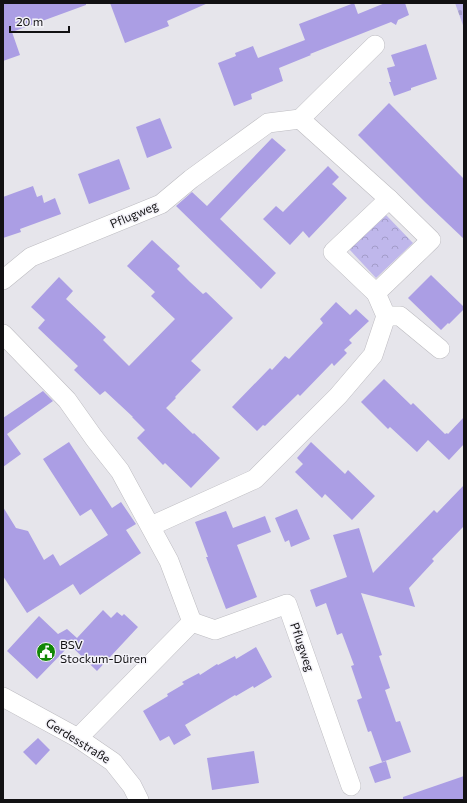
<svg xmlns="http://www.w3.org/2000/svg" width="467" height="803" font-family="Commissioner,sans-serif">
<defs>
<pattern id="cemetery-stones" width="16" height="16" patternUnits="userSpaceOnUse"><rect width="16" height="16" fill="#bfb7eb"/><path d="M2 7V4a2 2 0 0 1 4 0v3zM10 15v-3a2 2 0 0 1 4 0v3z" fill="#a39cc9"/></pattern>
<pattern id="park-crowns" width="20" height="18" patternUnits="userSpaceOnUse"><rect width="20" height="18" fill="#bfb7eb"/><path d="M2 6a3 3 0 1 1 6 0M12 15a3 3 0 1 1 6 0" fill="none" stroke="#a39cc9"/></pattern>
</defs>
<rect width="100%" height="100%" fill="#e6e5eb"/>
<polygon fill="url(#cemetery-stones)" points="455,3 464,3 464,28"/>
<polygon fill="url(#park-crowns)" points="386,215 413,243 376,278 349,249"/>
<g fill="#ab9ee4">
<polygon points="3,3 86,3 86,5 12,32 20,55 3,61"/>
<polygon points="110,3 208,3 167,21 169,26 125,43"/>
<polygon points="354,3 358,14 385,3 405,3 409,15 398,20 396,25 391,22 310,54 311,55 279,68 283,81 251,94 252,99 234,106 218,63 236,56 235,53 253,46 258,58 305,40 299,24"/>
<polygon points="426,44 437,79 411,88 411,90 394,96 389,82 391,82 387,68 395,66 391,55"/>
<polygon points="389,103 464,179 464,239 425,202 358,135"/>
<polygon points="160,118 172,148 147,158 136,127"/>
<polygon points="272,138 286,150 220,219 276,273 261,289 176,206 192,192 207,206"/>
<polygon points="119,159 130,189 89,204 78,174"/>
<polygon points="328,166 339,177 332,184 347,198 309,238 303,231 290,245 263,219 276,206 283,212"/>
<polygon points="33,186 37,197 42,195 44,203 55,198 61,214 20,229 21,232 3,238 3,197"/>
<polygon points="152,240 180,266 177,269 190,282 203,294 206,292 233,318 191,361 201,370 175,397 176,398 166,408 193,434 194,433 220,458 191,488 165,463 163,465 137,438 145,430 132,417 133,417 105,391 100,395 74,370 78,366 38,328 45,320 31,307 59,277 73,291 66,299 106,337 103,340 129,366 175,319 151,296 155,292 127,266"/>
<polygon points="431,275 464,307 464,309 449,324 448,323 441,330 408,298"/>
<polygon points="336,302 350,315 356,309 369,321 349,340 352,343 344,350 347,353 334,366 332,363 300,396 298,394 265,426 263,425 257,431 232,407 270,368 272,370 285,356 289,359 323,323 320,319"/>
<polygon points="384,379 411,405 413,403 445,434 447,433 448,434 464,417 464,444 449,460 428,440 417,452 390,427 388,429 361,402"/>
<polygon points="43,391 53,401 7,434 21,454 3,467 3,418"/>
<polygon points="69,442 112,508 121,502 136,524 126,530 141,553 80,595 73,584 27,613 3,576 3,507 16,528 28,531 44,560 53,554 60,566 108,535 91,509 80,516 43,459"/>
<polygon points="311,442 345,474 348,470 375,496 352,520 325,494 322,498 295,472 303,464 297,458"/>
<polygon points="464,485 464,526 432,559 434,561 409,588 415,607 361,593 382,655 379,656 390,688 385,690 396,722 400,721 411,752 382,762 371,731 368,732 357,700 362,698 351,666 354,665 342,633 337,635 326,603 316,607 310,590 347,577 333,535 359,528 373,573 434,510 437,513"/>
<polygon points="297,509 310,539 291,547 289,540 285,542 275,518"/>
<polygon points="226,511 233,528 265,516 271,532 237,545 257,597 226,609 206,557 208,557 195,522"/>
<polygon points="103,610 111,618 117,612 122,616 124,614 138,627 97,671 70,645 37,679 7,651 39,616 58,634 67,629 77,638"/>
<polygon points="256,647 272,677 254,688 253,686 236,696 235,695 185,725 191,735 174,745 169,736 160,741 143,711 168,696 167,694 184,684 182,682 199,673 200,675 217,664 218,665 235,656 236,659"/>
<polygon points="38,738 50,750 36,765 23,752"/>
<polygon points="254,751 259,783 212,790 207,758"/>
<polygon points="386,761 391,778 375,783 369,767"/>
<polygon points="464,776 464,800 403,800 403,797"/>
</g>
<g fill="none" stroke-linecap="round" stroke-linejoin="round">
<g stroke="#bdbcc1" stroke-width="20">
<g id="minor">
<polyline points="3,280 31,257 161,204 191,179 268,123 300,119 375,45"/>
<polyline points="376,293 333,252 389,199"/>
<polyline points="386,316 400,316 440,349"/>
<polyline points="3,334 67,400 94,438 120,471 169,561 192,622 78,738"/>
<polyline points="151,526 255,479 338,396 373,355 386,316 376,293 431,240 389,199 300,119"/>
<polyline points="192,622 215,630 287,604 351,786"/>
<polyline points="3,697 78,738 113,762 132,786 139,800"/>
</g>
</g>
<use href="#minor" stroke="#fff" stroke-width="19"/>
</g>
<defs>
<g id="civic-disc" transform="scale(1)"><circle r="9.5" fill="#118706" stroke="#f3f2f8"/><path d="M-.6-6.5H3V-4.5H.6V-3L4-1V1h2V6H-6V1h2V-1L-.6-3ZM-1.2 2.5V6h2.4V2.5Z" fill="#fff"/></g>
</defs>
<g fill-rule="evenodd">
<use href="#civic-disc" x="46" y="652"/>
</g>
<g text-anchor="middle" stroke-width="3" stroke-linejoin="round" paint-order="stroke">
<g font-size="12" fill="#121113" stroke="#f3f2f8">
<text transform="translate(134 215) rotate(-23)" y="4">Pflugweg</text>
<text transform="translate(302 647) rotate(71)" y="4">Pflugweg</text>
<text transform="translate(78 741) rotate(32)" y="4">Gerdesstraße</text>
</g>
<g font-size="12" fill="#121113" stroke="#f3f2f8" text-anchor="start">
<text x="60" y="649">BSV<tspan x="60" dy="14">Stockum-Düren</tspan></text>
</g>
</g>
<rect width="467" height="803" fill="none" stroke="#121113" stroke-width="8"/>
<path d="M10 26v6h59v-6" fill="none" stroke="#121113" stroke-width="2"/>
<text x="16" y="26" font-size="12" fill="#121113" stroke="#f3f2f8" stroke-width="3" paint-order="stroke">20 m</text>
</svg>
